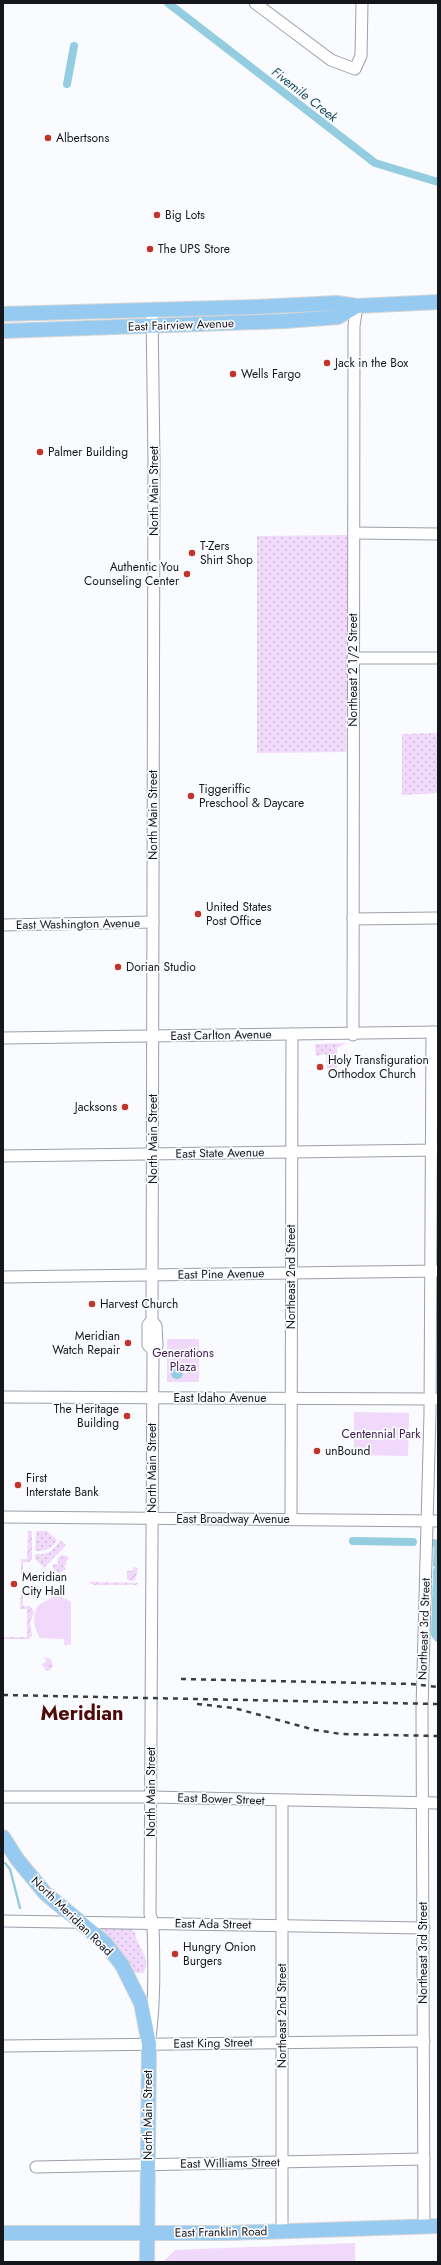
<svg xmlns="http://www.w3.org/2000/svg" width="441" height="2265" font-family="Jost,sans-serif">
<defs>
<pattern id="grass-dots" width="8" height="8" patternUnits="userSpaceOnUse"><rect width="8" height="8" fill="#f0d9fa"/><path d="M2 2h.1M6 6h.1" fill="none" stroke="#cdbad6" stroke-width="1.8" stroke-linecap="round"/></pattern>
<pattern id="garden-furrows" width="10" height="10" patternUnits="userSpaceOnUse"><rect width="10" height="10" fill="#f0d9fa"/><path d="M-1 1l2-2M0 10L10 0M9 11l2-2" fill="none" stroke="#cdbad6"/></pattern>
</defs>
<rect width="100%" height="100%" fill="#fafbfe"/>
<g fill="url(#grass-dots)">
<polygon points="346,535 349,537 346,752 257,753 257,536"/>
<polygon points="438,733 438,793 402,795 402,734"/>
<polygon points="346,1043 337,1048 337,1069 327,1069 326,1054 316,1056 315,1044"/>
<path d="M36 1531H47L57 1540C53 1547 46 1551 38 1551L35 1550Z"/>
<path d="M60 1540 66 1545 44 1568 35 1559V1554C47 1556 55 1549 60 1540Z"/>
<polygon points="61,1555 67,1556 69,1559 65,1562 67,1564 64,1566 66,1569 58,1574 53,1568 53,1564 58,1564 58,1558"/>
<polygon points="43,1657 51,1659 53,1666 50,1670 47,1671 41,1664 47,1662"/>
<path d="M97 1928H130L135 1932C136 1946 153 1959 143 1973H133Z"/>
</g>
<g fill="#f0d9fa">
<rect x="167" y="1339" width="32" height="43"/>
<polygon points="354,1412 409,1413 408,1456 354,1455"/>
<path d="M56 1594 71 1602V1645H64V1639L40 1638C34 1630 30 1609 42 1603 48 1600 51 1599 56 1594Z"/>
<polygon points="355,2243 355,2262 163,2262 175,2250"/>
</g>
<g fill="url(#garden-furrows)">
<polygon points="28,1531 32,1531 32,1558 29,1562 23,1562 23,1575 21,1575 21,1559 27,1559"/>
<polygon points="133,1567 138,1568 135,1581 127,1580 127,1571 133,1570"/>
<polygon points="89,1583 90,1582 138,1583 137,1585 94,1585"/>
<polygon points="21,1593 23,1593 23,1606 30,1606 34,1612 30,1622 32,1636 29,1639 3,1639 3,1637 27,1637 27,1609 20,1609"/>
</g>
<circle fill="#94cde0" cx="177" cy="1373" r="6"/>
<g fill="none" stroke-linecap="round" stroke-linejoin="round">
<polyline stroke="#94cde0" stroke-width="2.5" points="5,1863 10,1869 20,1908"/>
<g stroke="#94cde0" stroke-width="8">
<polyline points="168,3 375,163 438,182"/>
<polyline points="67,84 74,46"/>
<polyline points="353,1541 413,1542"/>
<polyline points="433,1543 438,1544 437,1564"/>
<polyline points="437,1571 435,1634 438,1638"/>
</g>
<g stroke="#999fab" stroke-width="13">
<g id="minor">
<polyline points="255,3 331,60 355,69 361,56 362,3"/>
<polyline points="354,533 438,534"/>
<polyline points="353,658 438,658"/>
<polyline points="353,919 438,918"/>
<polyline points="3,925 153,922"/>
<polyline points="353,1035 354,326 357,306"/>
<polyline points="3,1038 438,1032"/>
<polyline points="3,1156 438,1150"/>
<polyline points="3,1277 438,1271"/>
<polyline points="152,1320 148,1325 148,1345 153,1350"/>
<polyline points="3,1397 438,1399"/>
<polyline points="3,1517 438,1521"/>
<polyline points="291,1519 292,1034"/>
<polyline points="3,1797 151,1797 438,1803"/>
<polyline points="282,1801 282,2231"/>
<polyline points="3,1921 424,1928"/>
<path d="M150 2037C155 2000 154 1961 153 1923L150 1914 153 1355V1350L157 1346 156 1326 152 1320 154 462 152 310"/>
<polyline points="3,2046 424,2041"/>
<polyline points="36,2167 424,2159"/>
<polyline points="424,2226 422,1708 430,1413 432,1032"/>
</g>
</g>
<g stroke="#d5d5d6" stroke-width="16">
<g id="major">
<polyline points="3,314 255,307 337,303 357,306 438,302"/>
<polyline points="3,331 286,321 338,317 357,306"/>
<polyline points="3,1837 17,1859 45,1893 105,1943 122,1965 141,2003 149,2044 147,2262"/>
<polyline points="3,2233 228,2233 438,2226"/>
</g>
</g>
<use href="#minor" stroke="#fff" stroke-width="11"/>
<use href="#major" stroke="#97caf1" stroke-width="14"/>
<g stroke="#3b3c41" stroke-width="2.5" stroke-dasharray="5 5" stroke-linecap="butt">
<polyline points="181,1679 412,1684 438,1687"/>
<polyline points="3,1695 438,1704"/>
<polyline points="197,1704 234,1708 315,1730 341,1734 438,1736"/>
</g>
</g>
<g fill="#c2342b" stroke="#fafbfe" stroke-width="1.5">
<circle cx="48" cy="138" r="4"/>
<circle cx="157" cy="215" r="4"/>
<circle cx="150" cy="249" r="4"/>
<circle cx="327" cy="363" r="4"/>
<circle cx="233" cy="374" r="4"/>
<circle cx="40" cy="452" r="4"/>
<circle cx="192" cy="553" r="4"/>
<circle cx="187" cy="574" r="4"/>
<circle cx="191" cy="796" r="4"/>
<circle cx="198" cy="914" r="4"/>
<circle cx="118" cy="967" r="4"/>
<circle cx="320" cy="1067" r="4"/>
<circle cx="125" cy="1107" r="4"/>
<circle cx="92" cy="1304" r="4"/>
<circle cx="128" cy="1343" r="4"/>
<circle cx="127" cy="1416" r="4"/>
<circle cx="317" cy="1451" r="4"/>
<circle cx="18" cy="1485" r="4"/>
<circle cx="14" cy="1584" r="4"/>
<circle cx="175" cy="1954" r="4"/>
</g>
<g text-anchor="middle" stroke-width="3.5" stroke-linejoin="round" paint-order="stroke">
<g font-size="12" fill="#15171c" stroke="#fafbfe" text-anchor="start">
<text x="56" y="142">Albertsons</text>
<text x="165" y="219">Big Lots</text>
<text x="158" y="253">The UPS Store</text>
<text x="335" y="367">Jack in the Box</text>
<text x="241" y="378">Wells Fargo</text>
<text x="48" y="456">Palmer Building</text>
<text x="200" y="550">T-Zers<tspan x="200" dy="14">Shirt Shop</tspan></text>
<text x="179" y="571" text-anchor="end">Authentic You<tspan x="179" dy="14">Counseling Center</tspan></text>
<text x="199" y="793">Tiggeriffic<tspan x="199" dy="14">Preschool &amp; Daycare</tspan></text>
<text x="206" y="911">United States<tspan x="206" dy="14">Post Office</tspan></text>
<text x="126" y="971">Dorian Studio</text>
<text x="328" y="1064">Holy Transfiguration<tspan x="328" dy="14">Orthodox Church</tspan></text>
<text x="117" y="1111" text-anchor="end">Jacksons</text>
<text x="100" y="1308">Harvest Church</text>
<text x="120" y="1340" text-anchor="end">Meridian<tspan x="120" dy="14">Watch Repair</tspan></text>
<text x="119" y="1413" text-anchor="end">The Heritage<tspan x="119" dy="14">Building</tspan></text>
<text x="325" y="1455">unBound</text>
<text x="26" y="1482">First<tspan x="26" dy="14">Interstate Bank</tspan></text>
<text x="22" y="1581">Meridian<tspan x="22" dy="14">City Hall</tspan></text>
<text x="183" y="1951">Hungry Onion<tspan x="183" dy="14">Burgers</tspan></text>
</g>
<g font-size="12" fill="#15171c" stroke="#fafbfe">
<text transform="translate(181 325) rotate(-2)" y="4">East Fairview Avenue</text>
<text transform="translate(154 491) rotate(-90)" y="4">North Main Street</text>
<text transform="translate(353 670) rotate(-90)" y="4">Northeast 2 1/2 Street</text>
<text transform="translate(153 815) rotate(-90)" y="4">North Main Street</text>
<text transform="translate(78 924) rotate(-1)" y="4">East Washington Avenue</text>
<text transform="translate(221 1035) rotate(-1)" y="4">East Carlton Avenue</text>
<text transform="translate(153 1139) rotate(-90)" y="4">North Main Street</text>
<text transform="translate(220 1153) rotate(-1)" y="4">East State Avenue</text>
<text transform="translate(221 1274) rotate(-1)" y="4">East Pine Avenue</text>
<text transform="translate(291 1277) rotate(-90)" y="4">Northeast 2nd Street</text>
<text x="220" y="1402">East Idaho Avenue</text>
<text transform="translate(152 1468) rotate(-90)" y="4">North Main Street</text>
<text x="233" y="1523">East Broadway Avenue</text>
<text transform="translate(424 1629) rotate(-88)" y="4">Northeast 3rd Street</text>
<text transform="translate(151 1792) rotate(-90)" y="4">North Main Street</text>
<text transform="translate(221 1799) rotate(2)" y="4">East Bower Street</text>
<text transform="translate(72 1916) rotate(44)" y="4">North Meridian Road</text>
<text transform="translate(213 1924) rotate(1)" y="4">East Ada Street</text>
<text transform="translate(423 1953) rotate(-90)" y="4">Northeast 3rd Street</text>
<text transform="translate(282 2016) rotate(-90)" y="4">Northeast 2nd Street</text>
<text transform="translate(213 2043) rotate(-1)" y="4">East King Street</text>
<text transform="translate(148 2115) rotate(-90)" y="4">North Main Street</text>
<text transform="translate(230 2163) rotate(-1)" y="4">East Williams Street</text>
<text transform="translate(221 2232) rotate(-1)" y="4">East Franklin Road</text>
</g>
<g font-size="12" fill="#3f1b4c" stroke="#fafbfe">
<text x="183" y="1357">Generations<tspan x="183" dy="14">Plaza</tspan></text>
<text x="381" y="1438">Centennial Park</text>
</g>
<g font-size="13" font-style="italic" fill="#1d4e5c" stroke="#fafbfe">
<text transform="translate(305 94) rotate(38)" y="5">Fivemile Creek</text>
</g>
<g font-size="20" font-weight="bold" fill="#4f0b08" stroke="#fafbfe">
<text x="82" y="1720">Meridian</text>
</g>
</g>
<rect width="441" height="2265" fill="none" stroke="#15171c" stroke-width="8"/>
</svg>
